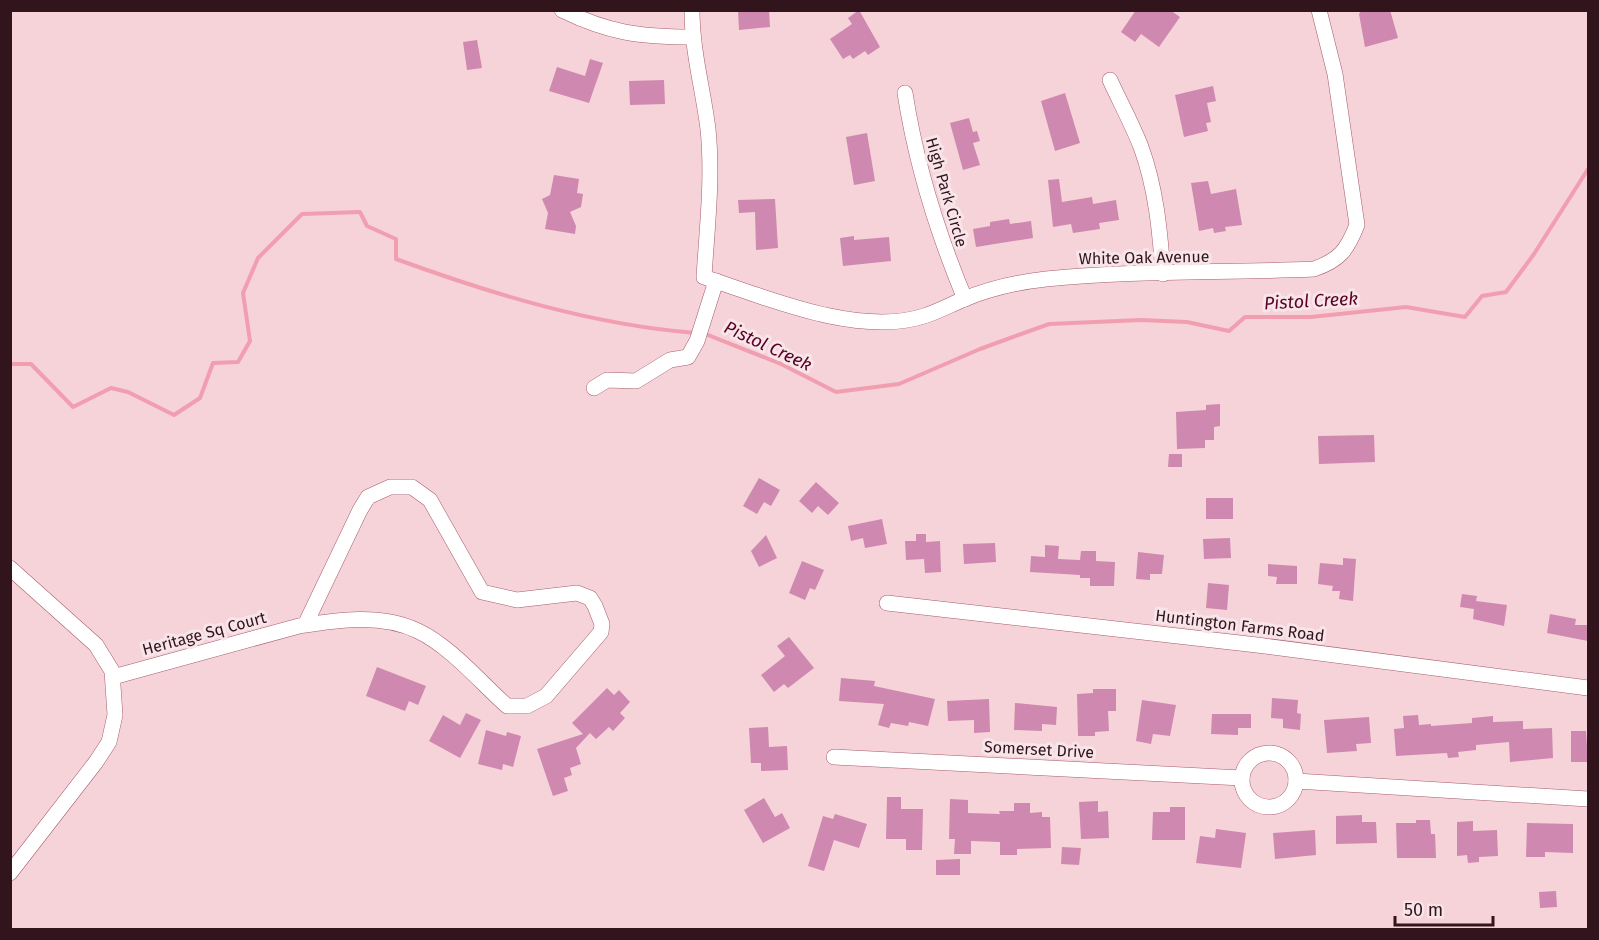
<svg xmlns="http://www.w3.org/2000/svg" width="1599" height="940" font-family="'Fira Sans',sans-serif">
<rect width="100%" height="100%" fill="#f6d3d9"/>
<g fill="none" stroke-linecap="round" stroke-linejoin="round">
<g stroke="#f19eb0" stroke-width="4">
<polyline points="703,333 781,364 836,392 899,384 980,349 1049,324 1141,320 1187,322 1229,331 1245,317 1311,317 1406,307 1465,317 1482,296 1506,292 1534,254 1588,169"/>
<path d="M10 364H31L73 407 111 388 128 392 174 415 200 398 213 363 238 362 250 341 243 293 258 258 302 214 360 212 367 226 396 239V259C492 294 593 325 696 333"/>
</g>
</g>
<g fill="#cf88af">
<polygon points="738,10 769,10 770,27 739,30"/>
<polygon points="859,10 880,47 868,55 865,51 853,59 850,55 843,59 830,39 852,24 848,18"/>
<polygon points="1136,10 1170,10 1180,17 1159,47 1141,34 1135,42 1121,32"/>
<polygon points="1362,10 1390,10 1398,38 1365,47 1359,14"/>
<polygon points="477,40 482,68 467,70 463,42"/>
<polygon points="590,59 603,63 589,103 549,91 557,67 585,76"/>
<polygon points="664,80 665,104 630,105 629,81"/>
<polygon points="1213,86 1216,101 1207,103 1211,122 1206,123 1208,131 1184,137 1175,95"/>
<polygon points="1065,93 1080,143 1055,151 1041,101"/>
<polygon points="969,118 973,132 977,131 980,141 973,143 980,165 963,170 950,123"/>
<polygon points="867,133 875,181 854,185 846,137"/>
<polygon points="554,175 579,179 577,193 583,194 581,207 570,212 576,226 575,234 545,229 548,213 542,199 550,195"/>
<polygon points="1059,179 1062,202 1092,197 1093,204 1116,200 1119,220 1099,223 1100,229 1073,233 1071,224 1053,227 1048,180"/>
<polygon points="1208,181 1211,194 1236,189 1242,225 1225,227 1226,231 1214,233 1213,228 1199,231 1191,183"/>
<polygon points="775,199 778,248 756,250 755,212 739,213 738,200"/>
<polygon points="1009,219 1010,224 1031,221 1033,238 976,247 973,229 990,226 990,222"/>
<polygon points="854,236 854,240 889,237 891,261 843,266 840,238"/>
<polygon points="1220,404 1220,426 1214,427 1214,440 1205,440 1205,448 1177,449 1176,412 1206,410 1206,405"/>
<polygon points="1374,435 1375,462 1319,464 1318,436"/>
<polygon points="1169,454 1182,454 1182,467 1168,467"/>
<polygon points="759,478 780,490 771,506 764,502 757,514 743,506"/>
<polygon points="816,482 839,503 828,515 818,506 812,513 799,501"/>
<rect x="1206" y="498" width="27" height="21"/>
<polygon points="882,519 887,544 865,548 863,538 851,541 848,526"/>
<polygon points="916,534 926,534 926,542 940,541 941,572 925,573 924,559 906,560 905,541 916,541"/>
<polygon points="766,535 777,558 759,567 751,551"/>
<polygon points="1230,538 1231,558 1204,559 1203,539"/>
<polygon points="995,543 996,562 964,564 963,544"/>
<polygon points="1045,545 1059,546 1058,559 1080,560 1081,551 1096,551 1096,561 1115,562 1114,586 1090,586 1090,578 1080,578 1080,575 1030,572 1031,556 1045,557"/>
<polygon points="1138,552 1164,555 1162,574 1150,574 1150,580 1136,579"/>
<polygon points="1343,558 1356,559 1353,601 1339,599 1340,591 1332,591 1333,586 1318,584 1320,563 1343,565"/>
<polygon points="802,561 824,570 815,590 810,588 805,600 789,593"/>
<polygon points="1268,564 1297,566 1297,584 1276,584 1277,577 1268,576"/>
<polygon points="1208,583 1229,585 1227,610 1206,608"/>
<polygon points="1462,594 1477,596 1476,601 1507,605 1504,626 1473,619 1474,609 1460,607"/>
<polygon points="1550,614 1576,619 1575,625 1588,625 1588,641 1547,633"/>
<polygon points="789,637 814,668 788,688 784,684 774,692 761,675 785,656 777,646"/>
<polygon points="377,667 426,686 418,705 409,701 405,711 366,696"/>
<polygon points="841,678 875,681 874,686 935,699 928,726 909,722 908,726 891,723 889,728 878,725 884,704 839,701"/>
<polygon points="607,688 614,695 619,690 630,702 620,713 625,718 613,731 609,727 596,739 590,733 576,748 581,764 570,768 572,775 564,778 568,791 553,796 537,749 583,734 572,723"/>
<polygon points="1093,689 1116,689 1116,711 1108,711 1109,731 1095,732 1095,736 1078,736 1077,694 1093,693"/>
<polygon points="1272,698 1298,700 1297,713 1301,714 1300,730 1283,728 1283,719 1271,718"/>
<polygon points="989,699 990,732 974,733 974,720 948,721 947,701"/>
<polygon points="1142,700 1176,705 1170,736 1153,734 1151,744 1136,741"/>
<polygon points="1015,703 1057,707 1056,725 1042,724 1042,731 1014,730"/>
<polygon points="466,713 481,720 460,758 429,741 443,715 460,725"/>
<polygon points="1212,714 1251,714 1251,728 1238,728 1238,735 1211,734"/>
<polygon points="1418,715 1419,725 1431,724 1431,726 1472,723 1472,718 1493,716 1493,722 1523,721 1523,729 1552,728 1553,758 1510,762 1509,742 1476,745 1476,750 1458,752 1459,757 1448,758 1447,753 1396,756 1394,729 1404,728 1403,716"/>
<polygon points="1369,717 1371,743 1356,744 1357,751 1327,753 1324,720"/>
<polygon points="768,727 769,747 787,746 788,770 761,771 761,763 751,763 749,728"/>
<polygon points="486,730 506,736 507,732 521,736 513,767 503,764 502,770 478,764"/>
<polygon points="1571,731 1586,731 1588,762 1571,762"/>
<polygon points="887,797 901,797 901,809 923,809 922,850 906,850 906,839 886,839"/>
<polygon points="764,798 775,817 782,813 790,828 763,843 744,810"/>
<polygon points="950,799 968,800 968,813 1000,814 999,811 1014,811 1014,803 1030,803 1030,813 1042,812 1042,817 1050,817 1051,848 1017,849 1017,855 1000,855 1000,842 971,841 971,854 954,854 955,839 949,839"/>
<polygon points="1098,801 1098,812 1108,811 1109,838 1081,839 1079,802"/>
<polygon points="1170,807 1185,807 1185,840 1152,840 1153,812 1170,812"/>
<polygon points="835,814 867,824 859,848 834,840 824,871 808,866 823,816 833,819"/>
<polygon points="1362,815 1362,822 1376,822 1377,843 1336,844 1336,816"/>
<polygon points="1416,820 1430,820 1431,834 1435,834 1436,858 1397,858 1396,823 1416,823"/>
<polygon points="1473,821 1473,831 1497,830 1498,856 1479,857 1479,862 1468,863 1467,855 1457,856 1457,822"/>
<polygon points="1527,823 1573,824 1573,853 1545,852 1545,857 1526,857"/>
<polygon points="1216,829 1246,833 1241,868 1196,863 1200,836 1215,838"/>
<polygon points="1315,830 1316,855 1275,859 1273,833"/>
<polygon points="1062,847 1081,848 1079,865 1061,864"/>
<polygon points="960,859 960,875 936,875 936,860"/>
<polygon points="1556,891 1557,907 1540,908 1539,892"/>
</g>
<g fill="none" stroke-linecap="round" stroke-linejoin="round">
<g stroke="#a75c6d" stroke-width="16">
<g id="minor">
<path d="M562 10C609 33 640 37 692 37"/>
<path d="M692 10C692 51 703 89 708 129 713 178 707 228 704 277 767 298 859 337 924 316 937 312 950 305 962 300 988 289 1018 282 1046 279 1134 270 1225 273 1314 269 1340 260 1347 250 1357 225L1335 74 1319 10"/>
<path d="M1110 80C1120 102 1132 124 1141 147 1156 188 1160 231 1163 274"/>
<path d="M905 93C916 164 937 232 965 299"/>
<polyline points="594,388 607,380 636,381 670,360 688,357 697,341 716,281"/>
<polyline points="10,568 96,645 112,671 115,715 109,742 96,762 10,873"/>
<polyline points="887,603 1257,645 1588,688"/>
<path d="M113 677 299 626C337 620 381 613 418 631 450 646 480 682 507 706H527L546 696 601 632 602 624 595 606 590 598 577 593 517 600 482 592 430 500 412 487H390L368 497 360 510 305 625"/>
<circle cx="1269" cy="780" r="27"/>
<polyline points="834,757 1242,778"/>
<polyline points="1296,781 1588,799"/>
</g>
</g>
<use href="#minor" stroke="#fff" stroke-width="15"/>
</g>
<g text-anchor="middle" stroke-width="6" stroke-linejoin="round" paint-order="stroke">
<g font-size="16" fill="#32141c" stroke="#f7e5e9">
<text transform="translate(947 192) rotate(74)" y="6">High Park Circle</text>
<text transform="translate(1144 257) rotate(-1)" y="6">White Oak Avenue</text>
<text transform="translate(1240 625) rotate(7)" y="6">Huntington Farms Road</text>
<text transform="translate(204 633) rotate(-15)" y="6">Heritage Sq Court</text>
<text transform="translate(1039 749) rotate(3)" y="6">Somerset Drive</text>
</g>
<g font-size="18" font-style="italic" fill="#5a0125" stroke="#f7e5e9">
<text transform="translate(1311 301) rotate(-3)" y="6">Pistol Creek</text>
<text transform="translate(768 346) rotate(25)" y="6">Pistol Creek</text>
</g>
</g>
<rect width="1599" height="940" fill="none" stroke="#32141c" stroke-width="24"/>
<path d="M1395 916v9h98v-9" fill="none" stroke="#32141c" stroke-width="3"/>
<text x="1404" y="916" font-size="18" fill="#32141c" stroke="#f7e5e9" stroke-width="4.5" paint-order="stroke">50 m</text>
</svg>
